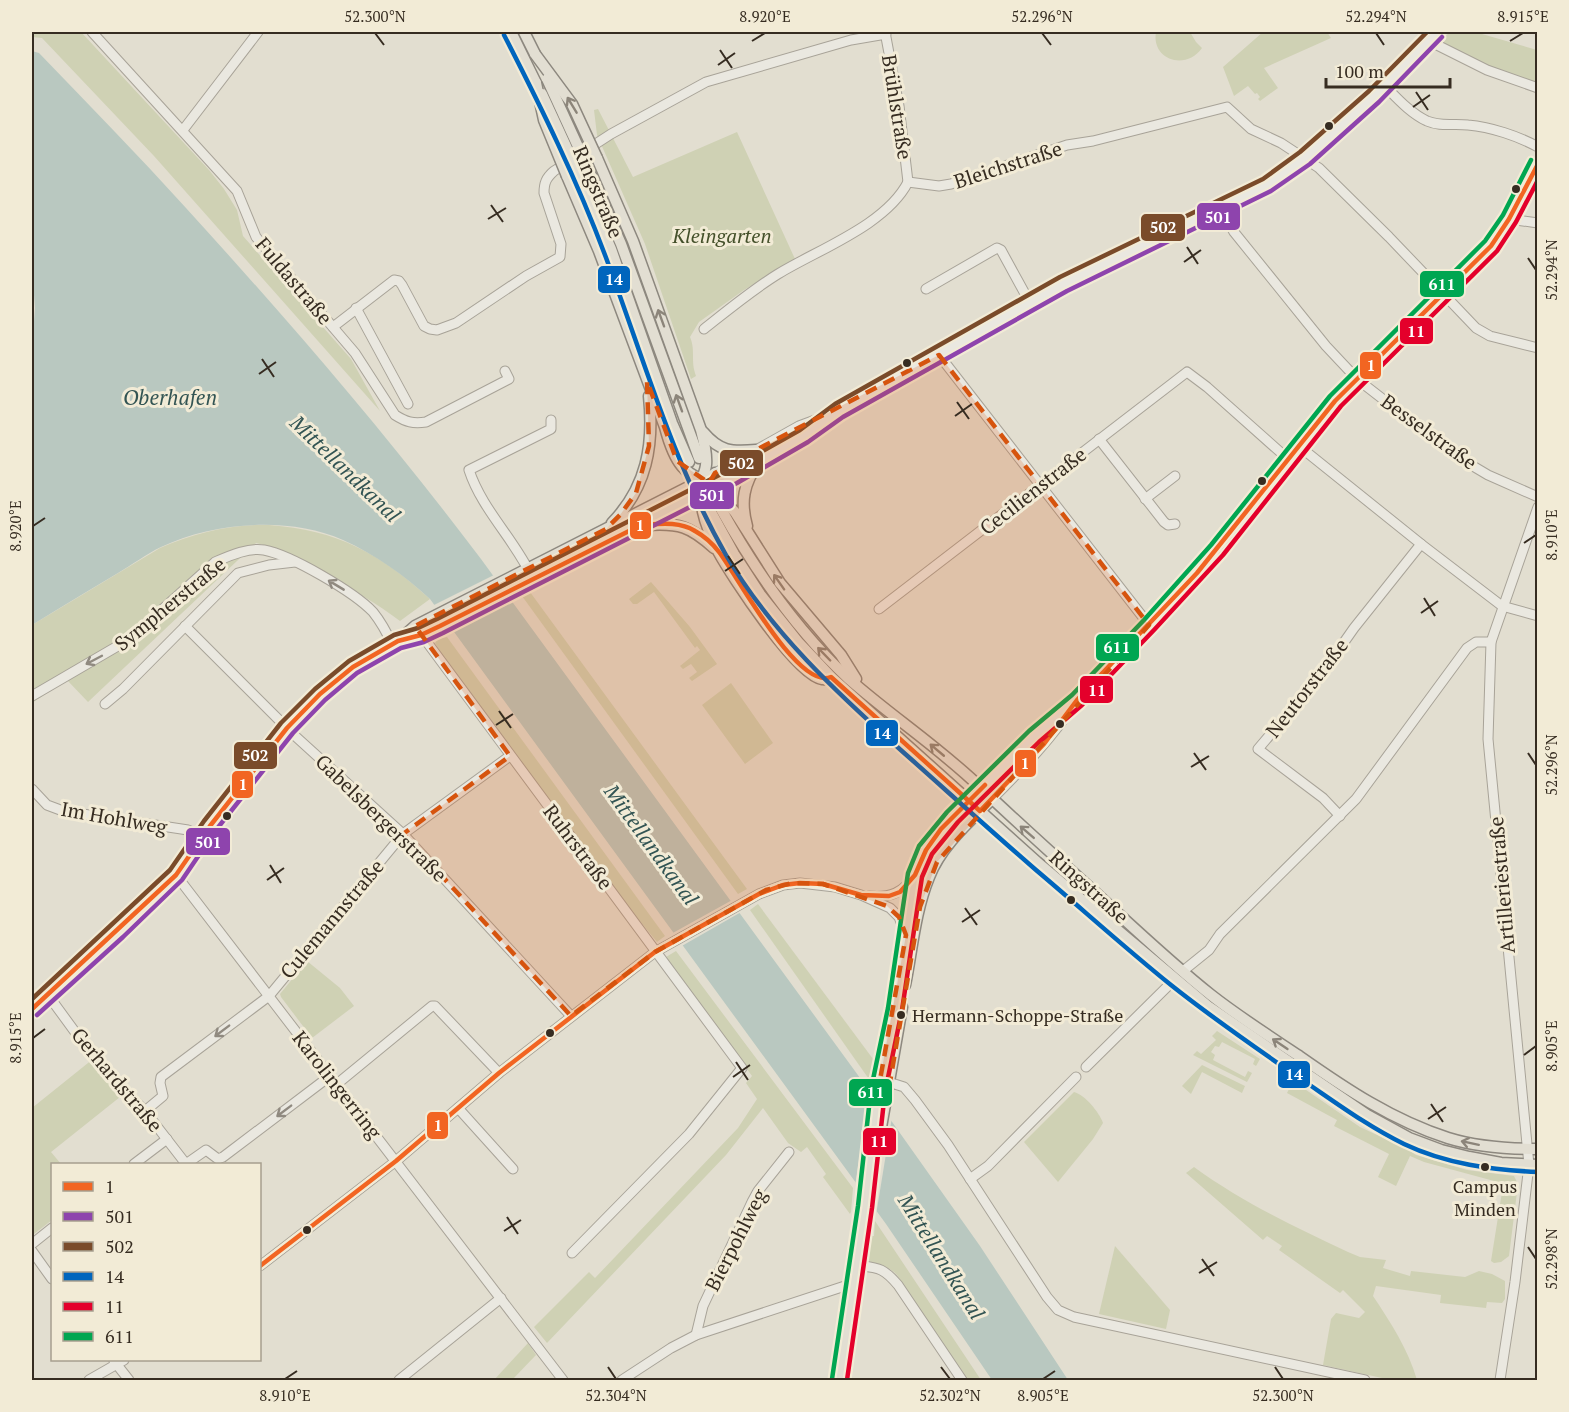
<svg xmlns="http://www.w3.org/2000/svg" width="1569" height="1412" font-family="'PT Serif',serif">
<rect width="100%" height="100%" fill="#e2ded0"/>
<g fill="#cfd1b4">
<polygon points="32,32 81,32 209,170 224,189 237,210 243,236 351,359 380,411 154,156 42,38 32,37"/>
<path d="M1156 32H1190L1196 42 1202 48C1186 71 1151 60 1156 32Z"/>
<polygon points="1263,32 1327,32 1331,38 1264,68 1278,88 1260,101 1258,99 1260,97 1257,93 1255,94 1248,86 1234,96 1223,67"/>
<polygon points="1450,32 1479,32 1482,34 1537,50 1537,85 1490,69 1440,41"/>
<path d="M598 109 633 177 737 132 795 259 744 290 699 322 690 337C696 351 690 360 696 376L691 379 645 244 597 135 594 110Z"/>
<path d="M269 525C337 530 380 553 430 599L400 621C376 603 353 590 328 575 305 562 283 549 256 543L88 702 67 680 32 703V625L160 548C194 533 231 524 269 525Z"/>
<polygon points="651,582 690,627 717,664 692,681 689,678 697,672 691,664 683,669 680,666 700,650 697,646 695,648 654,592 637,604 633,604 629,599"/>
<polygon points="530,592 747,889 738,894 522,596"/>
<polygon points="447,637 665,936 657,942 625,903 446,661 435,643 438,639"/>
<polygon points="731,683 773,743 745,764 702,705"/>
<polygon points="758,904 876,1063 871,1082 750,910"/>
<polygon points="676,951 853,1188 851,1212 850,1214 823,1177 826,1174 807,1147 801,1152 788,1143 763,1108 726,1155 547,1343 534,1327 589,1272 595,1278 738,1128 757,1099 746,1083 752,1076 666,957"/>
<polygon points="307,961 340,988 354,1006 312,1038 281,997 280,994"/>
<polygon points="1217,1031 1260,1059 1256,1066 1253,1064 1255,1059 1222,1042 1219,1047 1215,1046 1211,1052 1215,1055 1213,1060 1245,1077 1248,1071 1252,1073 1247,1082 1193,1055 1197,1051 1201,1054 1216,1040 1212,1036"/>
<polygon points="93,1059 125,1093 51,1152 61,1164 52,1164 52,1220 34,1234 32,1234 32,1108"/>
<polygon points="1202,1065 1245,1086 1242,1093 1202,1072 1191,1094 1182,1086"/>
<polygon points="1293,1081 1360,1127 1407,1149 1416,1155 1467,1170 1514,1176 1518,1184 1509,1256 1501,1262 1494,1263 1491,1261 1502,1192 1502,1188 1494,1181 1424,1162 1410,1156 1396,1186 1378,1177 1389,1154 1334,1126 1337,1120 1287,1093"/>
<path d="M1074 1092C1085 1095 1099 1112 1103 1123L1093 1139 1058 1182 1024 1142Z"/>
<path d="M1194 1167C1242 1202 1295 1227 1348 1252L1360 1257 1386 1260 1383 1268 1410 1276 1411 1271 1465 1277 1479 1271 1492 1274 1505 1281V1299L1502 1303 1487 1302 1486 1308 1440 1303 1441 1295 1376 1286 1373 1296C1391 1323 1408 1349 1417 1380H1391L1323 1365 1331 1319 1336 1313 1359 1318 1365 1312 1343 1290 1340 1293 1279 1250 1282 1246 1267 1236 1263 1240 1186 1173Z"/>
<path d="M875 1221 981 1380H967L897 1275C886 1263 876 1267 864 1258L863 1249 866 1236H874Z"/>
<polygon points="1115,1246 1170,1310 1166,1329 1099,1314"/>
<polygon points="528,1343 536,1355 512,1380 494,1380"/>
</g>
<path fill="#b9c8c0" d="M32 51 39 53C88 104 138 155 186 208 289 321 389 437 481 559L890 1119 980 1246 1068 1380H992L886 1224 430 599C404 575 376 555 343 540 289 516 213 522 161 547 146 554 132 565 118 573 89 590 60 608 32 625V348L35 308 32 269Z"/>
<g fill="#e2ded0">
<polygon points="496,574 515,600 451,632 432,606"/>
<polygon points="734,899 743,911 680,947 671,934"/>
<polygon points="870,1087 892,1117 876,1215 855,1186"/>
</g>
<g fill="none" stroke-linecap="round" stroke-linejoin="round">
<g stroke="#a8a398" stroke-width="11">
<g id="minor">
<path d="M92 32 237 191 256 237 355 353 395 415C406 422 413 424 426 422L509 379 505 371"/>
<polyline points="885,32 899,106 908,182"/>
<polyline points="1430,39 1435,44 1487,70 1538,88"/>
<path d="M1384 85C1397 98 1410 113 1427 121 1441 127 1453 123 1468 125 1491 127 1518 136 1538 147"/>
<polyline points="183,130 258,32"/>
<polyline points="908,182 939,186 951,184 1067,145 1093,141 1227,107 1251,129 1281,143 1319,168 1389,237 1476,328 1490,336 1538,348"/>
<polyline points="1221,209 1234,232 1326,346 1357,379 1456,456 1488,475 1538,497"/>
<polyline points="1509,219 1538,223"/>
<polyline points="926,289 997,248 1001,250 1030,303"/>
<polyline points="356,308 408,404"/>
<path d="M333 327 394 280 399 281 402 285 424 326 430 329 437 330 456 323 526 276 560 257 561 244 544 193C544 183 546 178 554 171L611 134 706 82 851 40 886 34"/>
<path d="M704 329C728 310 752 290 778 274 819 249 886 225 908 182"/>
<polyline points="939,355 1149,625"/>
<polyline points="1099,439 1164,522 1168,525 1175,524"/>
<polyline points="1299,446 1421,544 1502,606 1538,616"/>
<polyline points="710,476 799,426 826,416"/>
<polyline points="714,487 804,436 839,411 1064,284 1267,185 1305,158 1374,96 1437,32"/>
<polyline points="1145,499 1175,476"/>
<path d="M533 579C516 541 482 510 469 470L551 429V420"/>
<polyline points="879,609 1187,372 1207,387 1288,459"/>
<polyline points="185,626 294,735 403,834 571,1016"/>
<polyline points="418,630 742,1068 689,1134 572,1253"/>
<path d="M32 696 128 640 215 562C229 556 249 547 264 550 291 555 354 592 373 612 381 622 387 633 392 644"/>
<polyline points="105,704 123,689 238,573 269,565 295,562"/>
<polyline points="982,788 1034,736 1073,704"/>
<polyline points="32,789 47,805 63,811 188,830 193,832 200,840"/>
<path d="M992 799C1022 769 1054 736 1077 700L1197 573 1335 401 1491 246 1509 219 1538 163"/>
<polyline points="1340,816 1323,798 1258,749 1321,675 1354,628 1421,544"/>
<polyline points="176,875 563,1380"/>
<path d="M869 896C890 898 903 893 915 875"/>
<polyline points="1183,971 1209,950 1220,934 1356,799 1467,648 1476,642 1491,642"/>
<polyline points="48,995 97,1062 145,1111 186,1164 206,1150 218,1159 223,1157 330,1076"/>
<polyline points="1086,1067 1175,979"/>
<polyline points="882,1080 904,1087 915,1100 948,1145 1047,1297 1058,1310 1074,1317 1365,1380"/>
<polyline points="337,1084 432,1006 435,1006 499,1073"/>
<polyline points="458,1108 513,1169"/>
<polyline points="145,1111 163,1096 160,1083 161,1077 269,996 403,834 510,756"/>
<polyline points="134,1164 167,1139"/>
<polyline points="970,1179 988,1166 1076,1077"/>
<polyline points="32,1244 52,1228"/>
<polyline points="32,1251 52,1279"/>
<path d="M856 1265C878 1268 883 1267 898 1285L962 1380"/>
<polyline points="260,1266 396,1161 499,1073 655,952 759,894 783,885 800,883 835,887 861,895 890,908 899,917 906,935"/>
<polyline points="696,1335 703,1306 752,1202 758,1191 789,1152"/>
<polyline points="114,1361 129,1380"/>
<polyline points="89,1380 124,1360"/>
<polyline points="399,1380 501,1298"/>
<polyline points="622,1380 671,1348 696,1335 854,1283"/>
<polyline points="1500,1380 1515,1282 1529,1165 1488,739 1491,642 1538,507"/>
</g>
</g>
<g stroke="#8d887f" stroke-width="13">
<g id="major">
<polyline points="511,32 536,83"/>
<polyline points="524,32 535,54"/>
<path d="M597 158 633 241 701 430C710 464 708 469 692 499"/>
<polyline points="586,164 621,244 699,458"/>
<polyline points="577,170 611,249 672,423 689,462"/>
<path d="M567 176 599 251 665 427C674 461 683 479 721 484"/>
<path d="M703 432C720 452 731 452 756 450"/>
<path d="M715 473C709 484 701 499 703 512 706 526 712 539 718 551 731 575 797 676 822 679 826 680 828 678 831 677"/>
<polyline points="701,489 722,499 735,512 780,583 841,655 856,679"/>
<path d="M721 509C756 572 796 630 849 679 892 717 940 748 981 788 1020 825 1059 860 1099 896 1136 930 1172 964 1211 995 1239 1017 1269 1036 1299 1056 1346 1089 1392 1120 1448 1138 1477 1147 1507 1149 1538 1149"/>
<polyline points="712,514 734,554 760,594 799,643 831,677 1037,862 1209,1007 1367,1115 1409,1138 1441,1150 1469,1157 1501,1163 1538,1165"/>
<path d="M612 523C647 487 654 445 649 396"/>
<path d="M647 525C679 523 690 526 714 548"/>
<path d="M747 526C740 501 744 484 758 463"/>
<polyline points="401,640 421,635 440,626 707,491"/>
<path d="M905 985C912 950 915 911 929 877 941 846 969 822 992 799"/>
<polyline points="32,1009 118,931 176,875 210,826 305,708 353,667 398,641 415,626 702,480"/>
<polyline points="879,1139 902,1007"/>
<polyline points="839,1380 865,1207 878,1091 895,1009 915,875 926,850 941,829 982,788"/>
</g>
</g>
<use href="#minor" stroke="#eae8e0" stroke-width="9"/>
<use href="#major" stroke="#e2ded2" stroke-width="10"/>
<g stroke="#8d887f" stroke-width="13" stroke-linecap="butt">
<g id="major-bridge">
<polyline points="535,54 572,104 597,158"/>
<polyline points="547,79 586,164"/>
<polyline points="536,83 544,120 567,176"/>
<polyline points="542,94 577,170"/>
</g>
</g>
<use href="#major-bridge" stroke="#e2ded2" stroke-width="10"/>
<g stroke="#f2ebd6" stroke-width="9">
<g id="bus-1">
<path d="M32 1009 176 875 210 826 287 728 320 694 353 667 398 641 421 635 440 626 641 525C659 524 679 521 695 531 704 536 713 544 719 552 737 575 798 691 831 677L980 811 1044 744 1077 700 1197 573 1335 401 1491 246 1509 219 1538 164"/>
<polyline points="260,1266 396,1161 499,1073 655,952 759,894 783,885 800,883 823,884 861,895 889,896 900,892 915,875 926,850 941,829 985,785"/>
</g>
</g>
<g stroke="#f2ebd6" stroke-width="9">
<polyline id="bus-2" points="37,1015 123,937 182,880 216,830 293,733 325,700 357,673 401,648 424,642 443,633 737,483 808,442 843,417 1067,291 1271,191 1310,164 1379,102 1442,37"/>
</g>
<g stroke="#f2ebd6" stroke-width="9">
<polyline id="bus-3" points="32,999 170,870 204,821 281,723 315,689 349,661 394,635 418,628 437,619 729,470 800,430 835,404 1060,277 1263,179 1300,152 1369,91 1427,32"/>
</g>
<g stroke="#f2ebd6" stroke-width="9">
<path id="bus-4" d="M504 35C541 107 577 180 605 255 643 356 672 461 726 555 771 632 837 693 903 752 947 791 991 831 1036 870 1081 908 1125 948 1171 985 1211 1017 1253 1046 1295 1075 1331 1099 1365 1125 1404 1144 1446 1164 1492 1170 1538 1172"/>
</g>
<g stroke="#f2ebd6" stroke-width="9">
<polyline id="bus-5" points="847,1380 872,1208 885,1092 902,1010 922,877 932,854 958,822 1039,742 1082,705 1154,630 1223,555 1341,406 1497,251 1516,222 1538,180"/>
</g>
<g stroke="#f2ebd6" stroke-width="9">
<polyline id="bus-6" points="832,1379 858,1206 871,1089 888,1008 908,873 919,846 947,812 1029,731 1072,695 1144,620 1211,545 1330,396 1485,241 1503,215 1531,160"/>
</g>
<use href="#bus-1" stroke="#f26522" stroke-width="4.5"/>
<use href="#bus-2" stroke="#8e44ad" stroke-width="4.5"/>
<use href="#bus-3" stroke="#7a4b2a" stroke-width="4.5"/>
<use href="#bus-4" stroke="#0065bd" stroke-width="4.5"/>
<use href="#bus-5" stroke="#e4002b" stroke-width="4.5"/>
<use href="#bus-6" stroke="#00a651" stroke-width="4.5"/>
</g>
<defs><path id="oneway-shaft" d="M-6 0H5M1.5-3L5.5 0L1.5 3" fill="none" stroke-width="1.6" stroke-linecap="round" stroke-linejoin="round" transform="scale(1.5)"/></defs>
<g stroke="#8c857a">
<use href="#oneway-shaft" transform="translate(572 105) rotate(-121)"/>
<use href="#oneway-shaft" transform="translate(661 318) rotate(-110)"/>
<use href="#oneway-shaft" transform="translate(679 403) rotate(-110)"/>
<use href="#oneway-shaft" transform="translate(779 582) rotate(-125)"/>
<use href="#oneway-shaft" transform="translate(824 654) rotate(-134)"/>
<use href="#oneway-shaft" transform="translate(937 750) rotate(-140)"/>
<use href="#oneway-shaft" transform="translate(1027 832) rotate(-139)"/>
<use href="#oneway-shaft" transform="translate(1280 1044) rotate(-146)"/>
<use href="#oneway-shaft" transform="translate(1470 1143) rotate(-168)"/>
</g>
<g stroke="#908a80">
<use href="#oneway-shaft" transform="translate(336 585) rotate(-149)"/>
<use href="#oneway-shaft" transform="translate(94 660) rotate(152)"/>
<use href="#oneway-shaft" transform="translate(222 1031) rotate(143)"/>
<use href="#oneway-shaft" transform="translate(284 1111) rotate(143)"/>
</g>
<path fill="#d6540e" fill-opacity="0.2" stroke="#d6540e" stroke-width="4.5" stroke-dasharray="12 8" stroke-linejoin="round" d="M939 355 1149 625 937 862 920 907 890 1082 880 1080 906 935 899 917 887 906 823 884 792 883 766 890 655 952 571 1016 403 834 510 756 415 626 606 529 620 515 636 493 649 446 647 381 677 461 709 483 715 473 756 450Z"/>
<path fill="none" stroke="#362c21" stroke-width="2" d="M375 33 384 45M1042 33 1051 45M1376 33 1384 45M752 41 765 33M1510 41 1523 33M720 50 732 68M718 65 735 53M1416 92 1428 110M1413 107 1430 95M491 205 503 222M488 219 506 208M1187 247 1198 264M1528 258 1536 270M1184 262 1201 250M262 359 274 377M259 374 276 362M957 402 969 419M955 416 972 404M33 526 45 518M1524 543 1536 535M728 556 740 574M725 571 743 559M1424 598 1435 616M1421 613 1438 601M499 711 511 728M496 725 513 714M1194 753 1206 770M1528 753 1536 765M1191 767 1209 756M270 865 281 883M267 880 284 868M965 908 977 925M962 922 980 910M33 1038 45 1029M1524 1055 1536 1046M736 1062 748 1080M733 1077 750 1065M1431 1104 1443 1122M1428 1119 1446 1107M507 1217 518 1234M504 1231 521 1220M1528 1247 1536 1259M1202 1259 1214 1276M1199 1273 1217 1262M608 1367 616 1379M941 1367 950 1379M1275 1367 1283 1379M285 1379 297 1371M1043 1379 1055 1371"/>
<g fill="#362c21" stroke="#f2ebd6" stroke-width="2">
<circle cx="1329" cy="126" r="5"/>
<circle cx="1516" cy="189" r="5"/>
<circle cx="907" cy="363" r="5"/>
<circle cx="1262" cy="481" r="5"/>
<circle cx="1060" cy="724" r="5"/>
<circle cx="227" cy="816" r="5"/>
<circle cx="1071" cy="900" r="5"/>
<circle cx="901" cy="1015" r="5"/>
<circle cx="550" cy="1033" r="5"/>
<circle cx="1485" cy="1167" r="5"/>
<circle cx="307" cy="1230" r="5"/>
</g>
<g text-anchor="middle" stroke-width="6" stroke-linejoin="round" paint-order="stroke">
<g font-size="18" fill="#362c21" stroke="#f2ebd6" text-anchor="start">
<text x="912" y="1022">Hermann-Schoppe-Straße</text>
<text x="1485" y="1193" text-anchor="middle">Campus<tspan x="1485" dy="23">Minden</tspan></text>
</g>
<g font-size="20" fill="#362c21" stroke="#f2ebd6">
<text transform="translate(897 107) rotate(81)" y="7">Brühlstraße</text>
<text transform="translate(1008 165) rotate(-18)" y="7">Bleichstraße</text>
<text transform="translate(598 192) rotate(67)" y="7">Ringstraße</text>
<text transform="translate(294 281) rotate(50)" y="7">Fuldastraße</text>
<text transform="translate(1429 432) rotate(36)" y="7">Besselstraße</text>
<text transform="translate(1033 491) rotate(-38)" y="7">Cecilienstraße</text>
<text transform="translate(170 604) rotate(-39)" y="7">Sympherstraße</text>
<text transform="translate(1307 688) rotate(-52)" y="7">Neutorstraße</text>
<text transform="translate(114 818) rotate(10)" y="7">Im Hohlweg</text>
<text transform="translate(381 818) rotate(44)" y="7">Gabelsbergerstraße</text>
<text transform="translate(578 847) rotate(53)" y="7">Ruhrstraße</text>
<text transform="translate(1502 885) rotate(-95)" y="7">Artilleriestraße</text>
<text transform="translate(1089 887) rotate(42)" y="7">Ringstraße</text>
<text transform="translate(332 919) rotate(-50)" y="7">Culemannstraße</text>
<text transform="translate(117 1080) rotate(50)" y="7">Gerhardstraße</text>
<text transform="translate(337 1085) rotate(52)" y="7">Karolingerring</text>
<text transform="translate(736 1240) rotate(-63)" y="7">Bierpohlweg</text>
</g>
<g font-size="20" font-style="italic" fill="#44502a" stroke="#f2ebd6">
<text x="722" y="243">Kleingarten</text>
</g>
<g font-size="21" font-style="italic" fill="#325453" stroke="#f2ebd6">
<text x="170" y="405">Oberhafen</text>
<text transform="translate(345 469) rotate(44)" y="7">Mittellandkanal</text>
<text transform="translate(651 845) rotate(54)" y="7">Mittellandkanal</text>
<text transform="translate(941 1257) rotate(58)" y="7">Mittellandkanal</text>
</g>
</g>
<g stroke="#f2ebd6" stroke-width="2">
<rect x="1196" y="202" width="45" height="29" rx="6" fill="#8e44ad"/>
<rect x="1140" y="213" width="46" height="29" rx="6" fill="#7a4b2a"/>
<rect x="597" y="265" width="34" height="29" rx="6" fill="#0065bd"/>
<rect x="1419" y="270" width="46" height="28" rx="6" fill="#00a651"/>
<rect x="1399" y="317" width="35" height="28" rx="6" fill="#e4002b"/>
<rect x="1359" y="351" width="23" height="29" rx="6" fill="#f26522"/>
<rect x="719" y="449" width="45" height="28" rx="6" fill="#7a4b2a"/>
<rect x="689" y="481" width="46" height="29" rx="6" fill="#8e44ad"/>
<rect x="629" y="511" width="23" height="29" rx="6" fill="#f26522"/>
<rect x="1095" y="633" width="45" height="29" rx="6" fill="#00a651"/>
<rect x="1079" y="675" width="35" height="29" rx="6" fill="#e4002b"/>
<rect x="865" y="719" width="34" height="28" rx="6" fill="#0065bd"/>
<rect x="233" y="741" width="45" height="29" rx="6" fill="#7a4b2a"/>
<rect x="1014" y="749" width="23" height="29" rx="6" fill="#f26522"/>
<rect x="231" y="770" width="23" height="29" rx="6" fill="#f26522"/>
<rect x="185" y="827" width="46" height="29" rx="6" fill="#8e44ad"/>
<rect x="1277" y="1060" width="34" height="29" rx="6" fill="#0065bd"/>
<rect x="848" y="1078" width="45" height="29" rx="6" fill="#00a651"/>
<rect x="426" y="1111" width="23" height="29" rx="6" fill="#f26522"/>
<rect x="862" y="1127" width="35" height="29" rx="6" fill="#e4002b"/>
</g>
<g font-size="16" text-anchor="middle" font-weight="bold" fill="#fff">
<text x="1218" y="223">501</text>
<text x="1163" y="233">502</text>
<text x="614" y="285">14</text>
<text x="1442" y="290">611</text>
<text x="1416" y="337">11</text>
<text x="1371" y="371">1</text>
<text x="741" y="469">502</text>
<text x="712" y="501">501</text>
<text x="640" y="531">1</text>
<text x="1117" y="653">611</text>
<text x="1097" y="696">11</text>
<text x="882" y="739">14</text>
<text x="255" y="761">502</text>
<text x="1025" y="769">1</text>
<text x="243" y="790">1</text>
<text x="208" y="848">501</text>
<text x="1294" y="1080">14</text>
<text x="871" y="1098">611</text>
<text x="438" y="1131">1</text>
<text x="879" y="1147">11</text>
</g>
<rect width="1569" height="1412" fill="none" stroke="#f2ebd6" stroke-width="66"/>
<rect x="51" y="1163" width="210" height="198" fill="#f2ebd6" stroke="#a79f8e" stroke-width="1.5"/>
<rect x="63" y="1182" width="30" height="9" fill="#f26522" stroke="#a79f8e" stroke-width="1.5"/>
<text x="105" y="1193" font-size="18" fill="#362c21">1</text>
<rect x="63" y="1212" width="30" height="9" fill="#8e44ad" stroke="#a79f8e" stroke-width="1.5"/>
<text x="105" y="1223" font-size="18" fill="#362c21">501</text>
<rect x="63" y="1242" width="30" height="9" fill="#7a4b2a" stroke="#a79f8e" stroke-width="1.5"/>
<text x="105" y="1253" font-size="18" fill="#362c21">502</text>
<rect x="63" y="1272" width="30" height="9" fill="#0065bd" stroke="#a79f8e" stroke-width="1.5"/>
<text x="105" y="1283" font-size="18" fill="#362c21">14</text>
<rect x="63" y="1302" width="30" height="9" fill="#e4002b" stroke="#a79f8e" stroke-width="1.5"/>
<text x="105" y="1313" font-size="18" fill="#362c21">11</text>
<rect x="63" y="1332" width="30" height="9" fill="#00a651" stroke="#a79f8e" stroke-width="1.5"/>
<text x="105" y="1343" font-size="18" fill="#362c21">611</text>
<path d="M1326 78v9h124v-9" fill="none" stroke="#362c21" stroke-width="3"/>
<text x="1335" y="78" font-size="18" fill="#362c21" stroke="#f2ebd6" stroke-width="4.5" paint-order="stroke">100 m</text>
<rect x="33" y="33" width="1503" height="1346" fill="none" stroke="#362c21" stroke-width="2"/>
<g font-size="15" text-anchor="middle" fill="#362c21">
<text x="375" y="22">52.300°N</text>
<text x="765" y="22">8.920°E</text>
<text x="1042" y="22">52.296°N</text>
<text x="1376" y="22">52.294°N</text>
<text x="1523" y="22">8.915°E</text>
<text transform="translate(1552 270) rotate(-90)" y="5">52.294°N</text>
<text transform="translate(16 526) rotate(-90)" y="5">8.920°E</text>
<text transform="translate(1552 535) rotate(-90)" y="5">8.910°E</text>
<text transform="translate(1552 765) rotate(-90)" y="5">52.296°N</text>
<text transform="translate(16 1038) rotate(-90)" y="5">8.915°E</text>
<text transform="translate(1552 1046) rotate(-90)" y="5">8.905°E</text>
<text transform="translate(1552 1259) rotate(-90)" y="5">52.298°N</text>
<text x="285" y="1401">8.910°E</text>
<text x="616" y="1401">52.304°N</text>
<text x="950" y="1401">52.302°N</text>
<text x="1043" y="1401">8.905°E</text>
<text x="1283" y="1401">52.300°N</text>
</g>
</svg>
